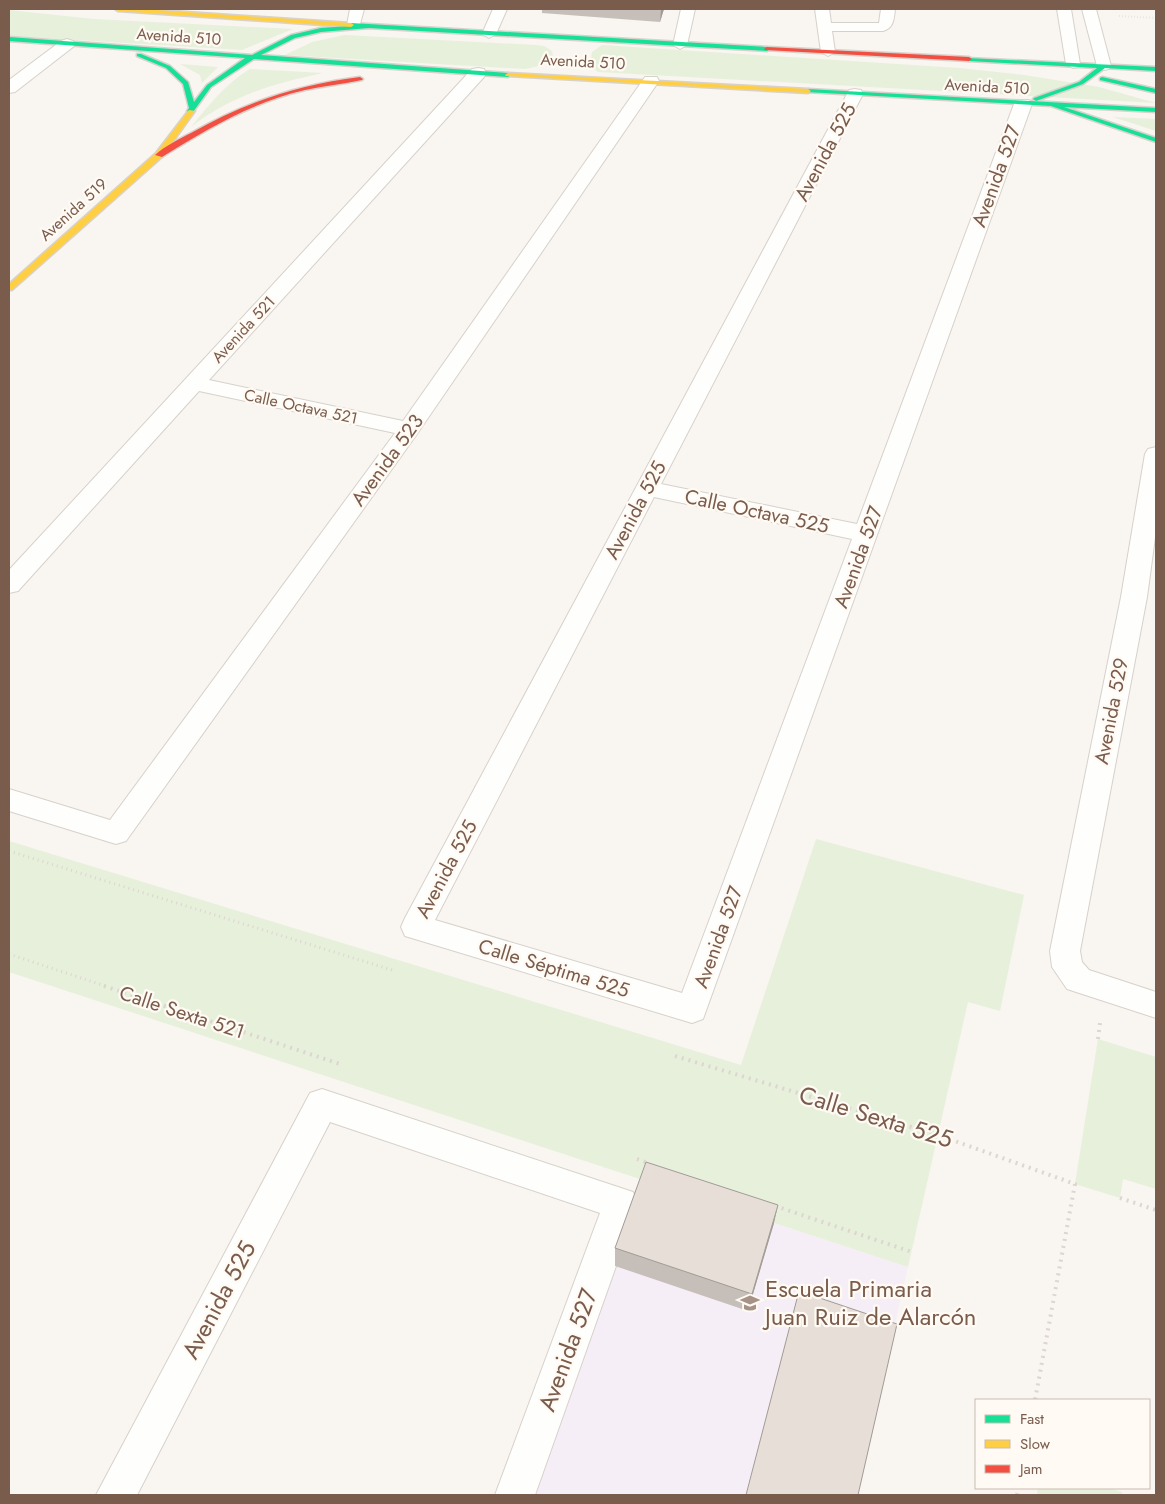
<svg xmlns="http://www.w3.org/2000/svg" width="1165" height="1504" font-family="Jost,sans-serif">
<rect width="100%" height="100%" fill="#f9f5f0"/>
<polygon fill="#f6eef6" points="645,1181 908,1267 856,1495 534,1495"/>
<g fill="#e7f0db">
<polygon points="9,10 94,19 293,29 242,50 9,36"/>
<polygon points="345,35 536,45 544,46 552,51 553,59 539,66 525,69 285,55 312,42"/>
<polygon points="602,45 959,68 1024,75 1099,87 1156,103 598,72 590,66 592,52"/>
<polygon points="180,64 218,67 202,83 200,75"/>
<path d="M250 69 323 73C275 83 230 96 191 127 210 104 225 84 250 69Z"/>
<polygon points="1113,117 1156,119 1156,131"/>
<polygon points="816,839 1024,895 1000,1011 968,1002 908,1267 9,972 9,841 741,1065"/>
<polygon points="1098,1039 1156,1057 1156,1189 1123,1179 1120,1198 1075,1184"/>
<polygon points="1038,1488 1109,1488 1122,1492 1122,1495 1037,1495"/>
</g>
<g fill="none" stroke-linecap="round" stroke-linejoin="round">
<g stroke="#d7d1cb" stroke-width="2">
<g id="lane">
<polygon points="350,9 364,9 359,28 349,28 347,25"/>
<polygon points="493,9 507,9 496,34 489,38 482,34"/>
<polygon points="681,9 695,9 687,45 680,49 673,45"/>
<path d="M815 9H829L831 23H879L881 9H895C894 18 894 28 883 31H832L835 52 828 56 821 52Z"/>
<polygon points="1057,9 1071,9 1080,64 1078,67 1073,68 1066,64"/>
<polygon points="1082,9 1096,9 1111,66 1109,69 1104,70 1097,66"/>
</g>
</g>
<g stroke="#d7d1cb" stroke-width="2">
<g id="street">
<polygon points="67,39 73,41 75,44 73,47 15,92 9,93 9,80 61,41"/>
<polygon points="478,68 484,69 486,73 484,77 209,380 403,421 645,77 657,77 659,81 417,434 126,841 116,844 9,811 9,789 110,820 395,433 199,391 18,591 9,593 9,570 472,69"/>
<path d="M855 89 861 90 863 94 661 484 857 524 1014 104 1017 100H1029L1032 104 703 1019 692 1023 405 936 401 927 405 918 847 94 849 90ZM654 497 852 539 682 993 435 920Z"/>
<polygon points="1156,447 1156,530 1147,597 1080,951 1082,962 1089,970 1156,992 1156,1018 1067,989 1052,967 1050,951 1121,597 1145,454 1148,449"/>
<polygon points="322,1089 633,1192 638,1204 535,1495 495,1495 600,1213 330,1122 137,1495 96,1495 310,1093"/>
</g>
</g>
<g stroke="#d9d2cb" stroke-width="3">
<g id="fast">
<polygon points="351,23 767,47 770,49 767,51 369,28 321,32 295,38 261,55 508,73 511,75 508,77 254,59 211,87 193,112 191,113 187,111 189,108 183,84 166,68 137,56 137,54 141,54 170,66 188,82 194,102 207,85 245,58 9,41 9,37 252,55 291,35 321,28 348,26"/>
<polygon points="967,58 1156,67 1156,71 1105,68 1083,84 1036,101 1033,99 1034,98 1079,82 1097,68 969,61 966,59"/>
<polygon points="1102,77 1156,89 1156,93 1100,80 1100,78"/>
<polygon points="808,89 1156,108 1156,112 1064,107 1156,138 1156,142 1051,106 806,92 806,90"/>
</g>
</g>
<g stroke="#d9d2cb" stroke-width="3">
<g id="slow">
<polygon points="115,9 142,9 351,23 354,25 351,27 118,11"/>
<polygon points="508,73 808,89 811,91 808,93 506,76 505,75"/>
<polygon points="189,110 195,111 162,157 12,290 9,290 9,284 156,153"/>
</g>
</g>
<g stroke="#d9d2cb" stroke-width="3">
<g id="jam">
<polygon points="767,47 969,57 972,59 969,61 765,50 764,49"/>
<path d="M360 77 363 79 362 80C343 84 324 86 305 90 253 102 207 129 162 157L155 155C165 146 179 139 191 133 246 102 297 85 360 77Z"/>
</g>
</g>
<polyline stroke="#dcd5d0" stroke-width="2" stroke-dasharray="0.5 2.5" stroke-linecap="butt" points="1119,16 1156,18"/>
<g stroke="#dcd5d0" stroke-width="3" stroke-dasharray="1 4" stroke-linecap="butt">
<polyline points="9,851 392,970"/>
<polyline points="9,954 108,987"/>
</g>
<g stroke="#dcd5d0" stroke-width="4" stroke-dasharray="2 5" stroke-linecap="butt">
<polyline points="104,986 343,1065"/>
<polyline points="1098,1039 1100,1023"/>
<polyline points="675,1056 938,1135 1075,1184 1035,1400"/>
<polyline points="637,1159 648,1163"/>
<polyline points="1120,1198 1156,1210"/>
<polyline points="775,1206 912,1252"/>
<polyline points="1017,1495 1019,1488"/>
</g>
<use href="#lane" fill="#fefefd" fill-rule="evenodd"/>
<use href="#street" fill="#fefefd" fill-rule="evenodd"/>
<use href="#fast" fill="#16e098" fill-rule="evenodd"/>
<use href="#slow" fill="#ffcf43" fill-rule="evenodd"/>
<use href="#jam" fill="#f24e42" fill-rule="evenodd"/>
</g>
<g fill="#c6bfb9">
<polygon points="542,9 664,9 660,22 542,13"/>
<polygon points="774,1223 748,1311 615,1266 615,1248"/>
</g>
<g fill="#a19b96">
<polygon points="661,9 664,9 660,22"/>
<polygon points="778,1205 774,1223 748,1311 752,1294"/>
</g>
<g fill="#e6ded7" stroke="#a19b96">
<polygon points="646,1162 778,1205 752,1294 615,1248"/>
<polygon points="799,1291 897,1324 858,1495 746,1495"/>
</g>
<defs>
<g id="school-bare" transform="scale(1.5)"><path d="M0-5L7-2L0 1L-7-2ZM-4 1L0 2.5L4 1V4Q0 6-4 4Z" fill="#a69286" stroke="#fffaf3" stroke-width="2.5" paint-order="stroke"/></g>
</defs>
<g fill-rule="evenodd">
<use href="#school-bare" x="750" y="1303"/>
</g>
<g text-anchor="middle" stroke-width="4.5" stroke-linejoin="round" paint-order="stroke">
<g font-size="16" fill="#7a5c4d" stroke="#fffaf3">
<text transform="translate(179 36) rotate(4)" y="6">Avenida 510</text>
<text transform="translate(583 61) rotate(3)" y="6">Avenida 510</text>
<text transform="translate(987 86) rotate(3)" y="6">Avenida 510</text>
<text transform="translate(73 209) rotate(-42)" y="6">Avenida 519</text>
<text transform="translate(243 329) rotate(-47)" y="6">Avenida 521</text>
<text transform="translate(301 406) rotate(12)" y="6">Calle Octava 521</text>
</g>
<g font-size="20" fill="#7a5c4d" stroke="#fffaf3">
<text transform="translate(825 152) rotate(-62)" y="7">Avenida 525</text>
<text transform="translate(996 176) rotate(-70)" y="7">Avenida 527</text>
<text transform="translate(387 460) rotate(-54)" y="7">Avenida 523</text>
<text transform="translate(635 510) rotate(-62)" y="7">Avenida 525</text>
<text transform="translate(757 511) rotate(12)" y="7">Calle Octava 525</text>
<text transform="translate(858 557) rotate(-70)" y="7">Avenida 527</text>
<text transform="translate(1111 711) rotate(-79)" y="7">Avenida 529</text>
<text transform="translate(446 869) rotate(-62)" y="7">Avenida 525</text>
<text transform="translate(718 937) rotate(-70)" y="7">Avenida 527</text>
<text transform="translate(554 968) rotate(17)" y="7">Calle Séptima 525</text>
<text transform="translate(182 1012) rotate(18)" y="7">Calle Sexta 521</text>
</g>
<g font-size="24" fill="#7a5c4d" stroke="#fffaf3">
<text transform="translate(876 1117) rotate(17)" y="8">Calle Sexta 525</text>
<text transform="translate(219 1300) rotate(-62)" y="8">Avenida 525</text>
<text transform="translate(568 1350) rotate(-70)" y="8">Avenida 527</text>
</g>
<g font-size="24" fill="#7a5c4d" stroke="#fffaf3" text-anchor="start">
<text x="765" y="1297">Escuela Primaria<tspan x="765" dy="28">Juan Ruiz de Alarcón</tspan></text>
</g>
</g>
<rect width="1165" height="1504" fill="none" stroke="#7a5c4d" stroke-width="20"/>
<rect x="975" y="1399" width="175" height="90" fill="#fffaf3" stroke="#cabbb1"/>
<rect x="985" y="1415" width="25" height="8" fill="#16e098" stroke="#cabbb1"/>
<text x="1020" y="1424" font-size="15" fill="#7a5c4d">Fast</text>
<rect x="985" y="1440" width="25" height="8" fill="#ffcf43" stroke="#cabbb1"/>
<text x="1020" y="1449" font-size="15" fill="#7a5c4d">Slow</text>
<rect x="985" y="1465" width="25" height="8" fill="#f24e42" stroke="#cabbb1"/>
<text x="1020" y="1474" font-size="15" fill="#7a5c4d">Jam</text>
</svg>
